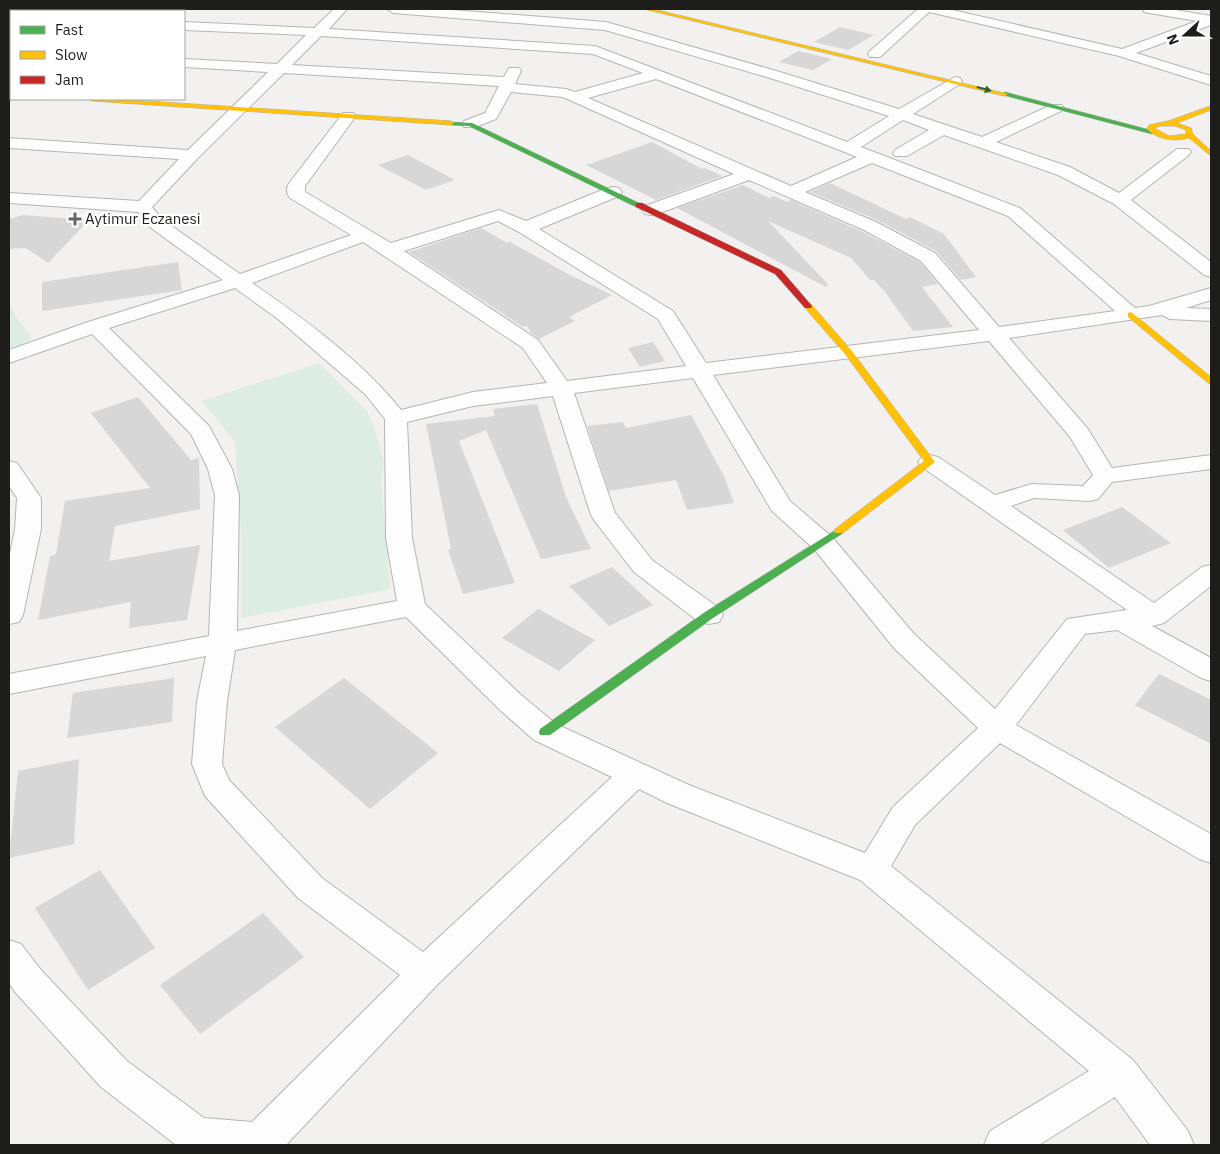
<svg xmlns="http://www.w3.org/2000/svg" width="1220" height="1154" font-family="'IBM Plex Sans',sans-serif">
<rect width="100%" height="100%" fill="#f2f1f0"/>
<g fill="#ddede3">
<polygon points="9,305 32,340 9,348"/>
<polygon points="319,363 367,411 376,434 384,462 381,481 390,585 387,590 241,618 241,533 235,442 202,401"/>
</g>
<g fill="#d8d7d7">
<polygon points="840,27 874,35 848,50 814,42"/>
<polygon points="798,51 832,59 813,70 779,62"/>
<polygon points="652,142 702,169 705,168 722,176 656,200 586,165"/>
<polygon points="408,155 455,180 426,190 378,165"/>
<polygon points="830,183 906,219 910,217 944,234 976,277 961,280 936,251 877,220 810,192"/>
<polygon points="743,185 769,198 774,196 787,202 791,200 863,232 920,262 938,284 922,287 953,327 913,331 885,292 874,280 870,280 851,258 768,221 828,284 826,287 677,208"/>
<polygon points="23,215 89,220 48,263 26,248 9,249 9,219"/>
<polygon points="481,228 507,243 510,242 570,275 612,295 569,317 575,321 539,339 531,333 527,326 523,327 409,252"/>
<polygon points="178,262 182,290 42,311 42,282"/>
<polygon points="653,342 665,361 640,367 628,348"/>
<polygon points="138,397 191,460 199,458 200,509 115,526 109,561 200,545 187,620 129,628 131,602 38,620 50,556 56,554 65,501 150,488 91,413"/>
<polygon points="537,404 566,497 591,549 541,559 486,430 459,441 515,583 463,594 448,550 451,549 426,424 495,416 493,409"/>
<polygon points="691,415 724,476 734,503 687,510 676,480 609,491 587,426 623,422 626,428"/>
<polygon points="1122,507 1171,543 1109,568 1063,530"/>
<polygon points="612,567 653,605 609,626 569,586"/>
<polygon points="538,609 595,640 559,671 502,638"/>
<polygon points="1159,674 1211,700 1211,744 1135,705"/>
<polygon points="174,678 172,722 67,738 73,693"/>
<polygon points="344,678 438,753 370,809 275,727"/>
<polygon points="79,759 74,844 9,858 18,771"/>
<polygon points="100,870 155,948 88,990 35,908"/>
<polygon points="263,913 304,957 200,1034 160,985"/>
</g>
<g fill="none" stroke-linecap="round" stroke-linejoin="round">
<g stroke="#b6b4b4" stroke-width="2">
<g id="street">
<polygon points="133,9 147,9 146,11 132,11"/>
<path d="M334 9H347L329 29 595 46 847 142 889 116 770 78 605 30 393 13 387 9H439L606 22 780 72 899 109 955 77 960 78 962 81 960 84 913 114 982 137 1051 105H1061L1064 108 1061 111 996 142 1070 167 1119 193 1177 149H1189L1191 152 1189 155 1131 200 1211 262V277L1204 275 1114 204 1058 175 944 135 907 156H895L893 153 895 150 929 130 903 120 861 147 1020 208 1135 308 1149 306 1211 288V300L1186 308 1211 309V321L1170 319 1162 315 1009 338 1088 429 1112 468 1211 455V469L1112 482 1098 499 1089 501 1034 498 1011 506 1154 603 1202 567 1211 565V586L1164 623 1152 626 1211 658V681L1201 678 1117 630 1085 634 1016 725 1211 834V863L1199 859 1000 743 915 825 891 866 1133 1060 1188 1131 1194 1145H1150L1115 1097 1039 1145H984L990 1131 1089 1071 860 880 667 803 639 789 438 984 286 1145H176L101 1087 15 992 9 983V940L21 944 41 970 127 1061 204 1118 252 1122 400 975 298 898 205 796 192 764 197 701 206 656 9 694V674L209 636 215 495 208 469 191 434 92 334 9 363V350L88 322 223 280 151 228 138 212 9 203V193L139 201 179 159 9 148V138L188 150 268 72 184 67V59L277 64 306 35 184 30V22L314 28ZM321 36 593 54 643 73 575 92 566 89 515 84 521 71 519 68H509L504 77 292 65ZM284 73 499 86 485 113 464 121 462 124 464 127H476L496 119 511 92 563 97 734 174 645 206 642 210 645 214 651 215 657 214 749 180 864 230 921 261 979 330 706 363 673 311 539 229 619 196 622 192 619 188 613 187 607 188 526 221 499 210 391 243 305 192V186L356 116 353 113H343L290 182C286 187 286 193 290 198L351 235 240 274 163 220 152 207 198 158ZM656 79 842 151 857 157 791 186 588 98ZM872 163 1008 216 1115 311 999 327 935 253 876 222 805 192ZM498 221 519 232 658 319 686 366 567 381 538 340 404 251ZM363 242 523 348 547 383 473 392 401 410C362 361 303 318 252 283ZM235 288 278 319 366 395 385 419 386 538 397 601 237 631 239 495 232 469 209 426 109 328ZM989 341 1070 437 1093 475 1083 486 1032 484 995 495 938 457 930 455 922 457 918 462 922 467 1127 610 1067 619 995 709 914 634 832 537 790 501 713 375ZM693 378 772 511 814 549 894 648 978 728 893 807 865 853 689 785 556 724 520 694 425 604 412 538 407 422 473 406 553 396 591 515 594 520 634 572 699 622 709 624 719 622 723 615 719 608 652 560 615 513 574 393ZM406 617 500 710 534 740 612 777 423 952 322 878 229 780 222 764 227 701 235 650Z"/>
<polygon points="918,9 948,9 1122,49 1197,21 1149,13 1144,12 1143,9 1170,9 1211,16 1211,25 1136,53 1211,76 1211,85 1119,56 929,12 880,57 870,57 868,54 870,51"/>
<polygon points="11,29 11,37 9,38 9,30"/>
<polygon points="9,71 11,71 11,99 15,99 9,100"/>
<polygon points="9,461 17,463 41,498 41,529 23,615 19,622 9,624 9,558 15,529 17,498 9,486"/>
</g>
</g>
<g stroke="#b6b4b4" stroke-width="1">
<g id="fast">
<polygon points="1005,92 1154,131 1155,132 1152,134 1003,95 1002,94"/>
<polygon points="449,122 472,123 643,205 636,207 469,126 451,125 448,123"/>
<polygon points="839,528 843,529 844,531 843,533 713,618 550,735 540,735 539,732 540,729 705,612"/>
</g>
</g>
<g stroke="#b6b4b4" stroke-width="1">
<g id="slow">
<polygon points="644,9 653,9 1008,94 1005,96"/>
<polygon points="89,99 117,99 451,121 454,123 451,125 92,101"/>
<path d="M1211 106V110L1177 123 1191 128 1193 134 1211 151V156L1189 138C1174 142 1158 140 1147 129L1149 125 1168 121ZM1161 126H1175L1186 130V134L1169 136 1154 128Z"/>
<polygon points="808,303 811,304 851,350 935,462 843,533 835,533 834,531 835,529 924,461 845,354 805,308 805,304"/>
<polygon points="1131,312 1211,377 1211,384 1208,383 1128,317 1128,313"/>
</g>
</g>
<g stroke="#b6b4b4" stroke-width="1">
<polygon id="jam" points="636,203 642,203 781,270 812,306 811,308 805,308 775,274 636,207"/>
</g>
<use href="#street" fill="#fdfdfd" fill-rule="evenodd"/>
<use href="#fast" fill="#4caf50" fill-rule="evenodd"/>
<use href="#slow" fill="#ffc107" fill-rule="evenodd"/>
<use href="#jam" fill="#c62828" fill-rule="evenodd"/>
</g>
<defs><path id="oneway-solid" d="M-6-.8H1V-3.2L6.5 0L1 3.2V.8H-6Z" transform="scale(1.25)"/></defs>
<use fill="#325f33" href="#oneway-solid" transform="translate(984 89) rotate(15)"/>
<path fill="#686766" stroke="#fff" stroke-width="2" d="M72.5 211.5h5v5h5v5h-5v5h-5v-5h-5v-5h5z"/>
<g text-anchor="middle" stroke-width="4.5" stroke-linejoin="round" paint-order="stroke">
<g font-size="15" fill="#1d1d1c" stroke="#fff" text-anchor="start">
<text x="85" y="224">Aytimur Eczanesi</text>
</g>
</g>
<rect width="1220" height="1154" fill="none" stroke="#1d1d1c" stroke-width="20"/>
<rect x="10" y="10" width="175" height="90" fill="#ffffff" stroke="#a5a5a4"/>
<rect x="20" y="26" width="25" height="8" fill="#4caf50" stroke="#a5a5a4"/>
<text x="55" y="35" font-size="15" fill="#1d1d1c">Fast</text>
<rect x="20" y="51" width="25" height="8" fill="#ffc107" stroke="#a5a5a4"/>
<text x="55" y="60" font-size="15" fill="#1d1d1c">Slow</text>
<rect x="20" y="76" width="25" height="8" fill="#c62828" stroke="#a5a5a4"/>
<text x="55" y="85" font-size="15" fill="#1d1d1c">Jam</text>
<g transform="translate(1185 35) rotate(249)" stroke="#ffffff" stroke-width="4" paint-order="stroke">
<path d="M0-4L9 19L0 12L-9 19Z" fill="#1d1d1c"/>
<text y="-8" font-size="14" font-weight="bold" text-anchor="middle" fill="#1d1d1c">N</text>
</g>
</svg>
